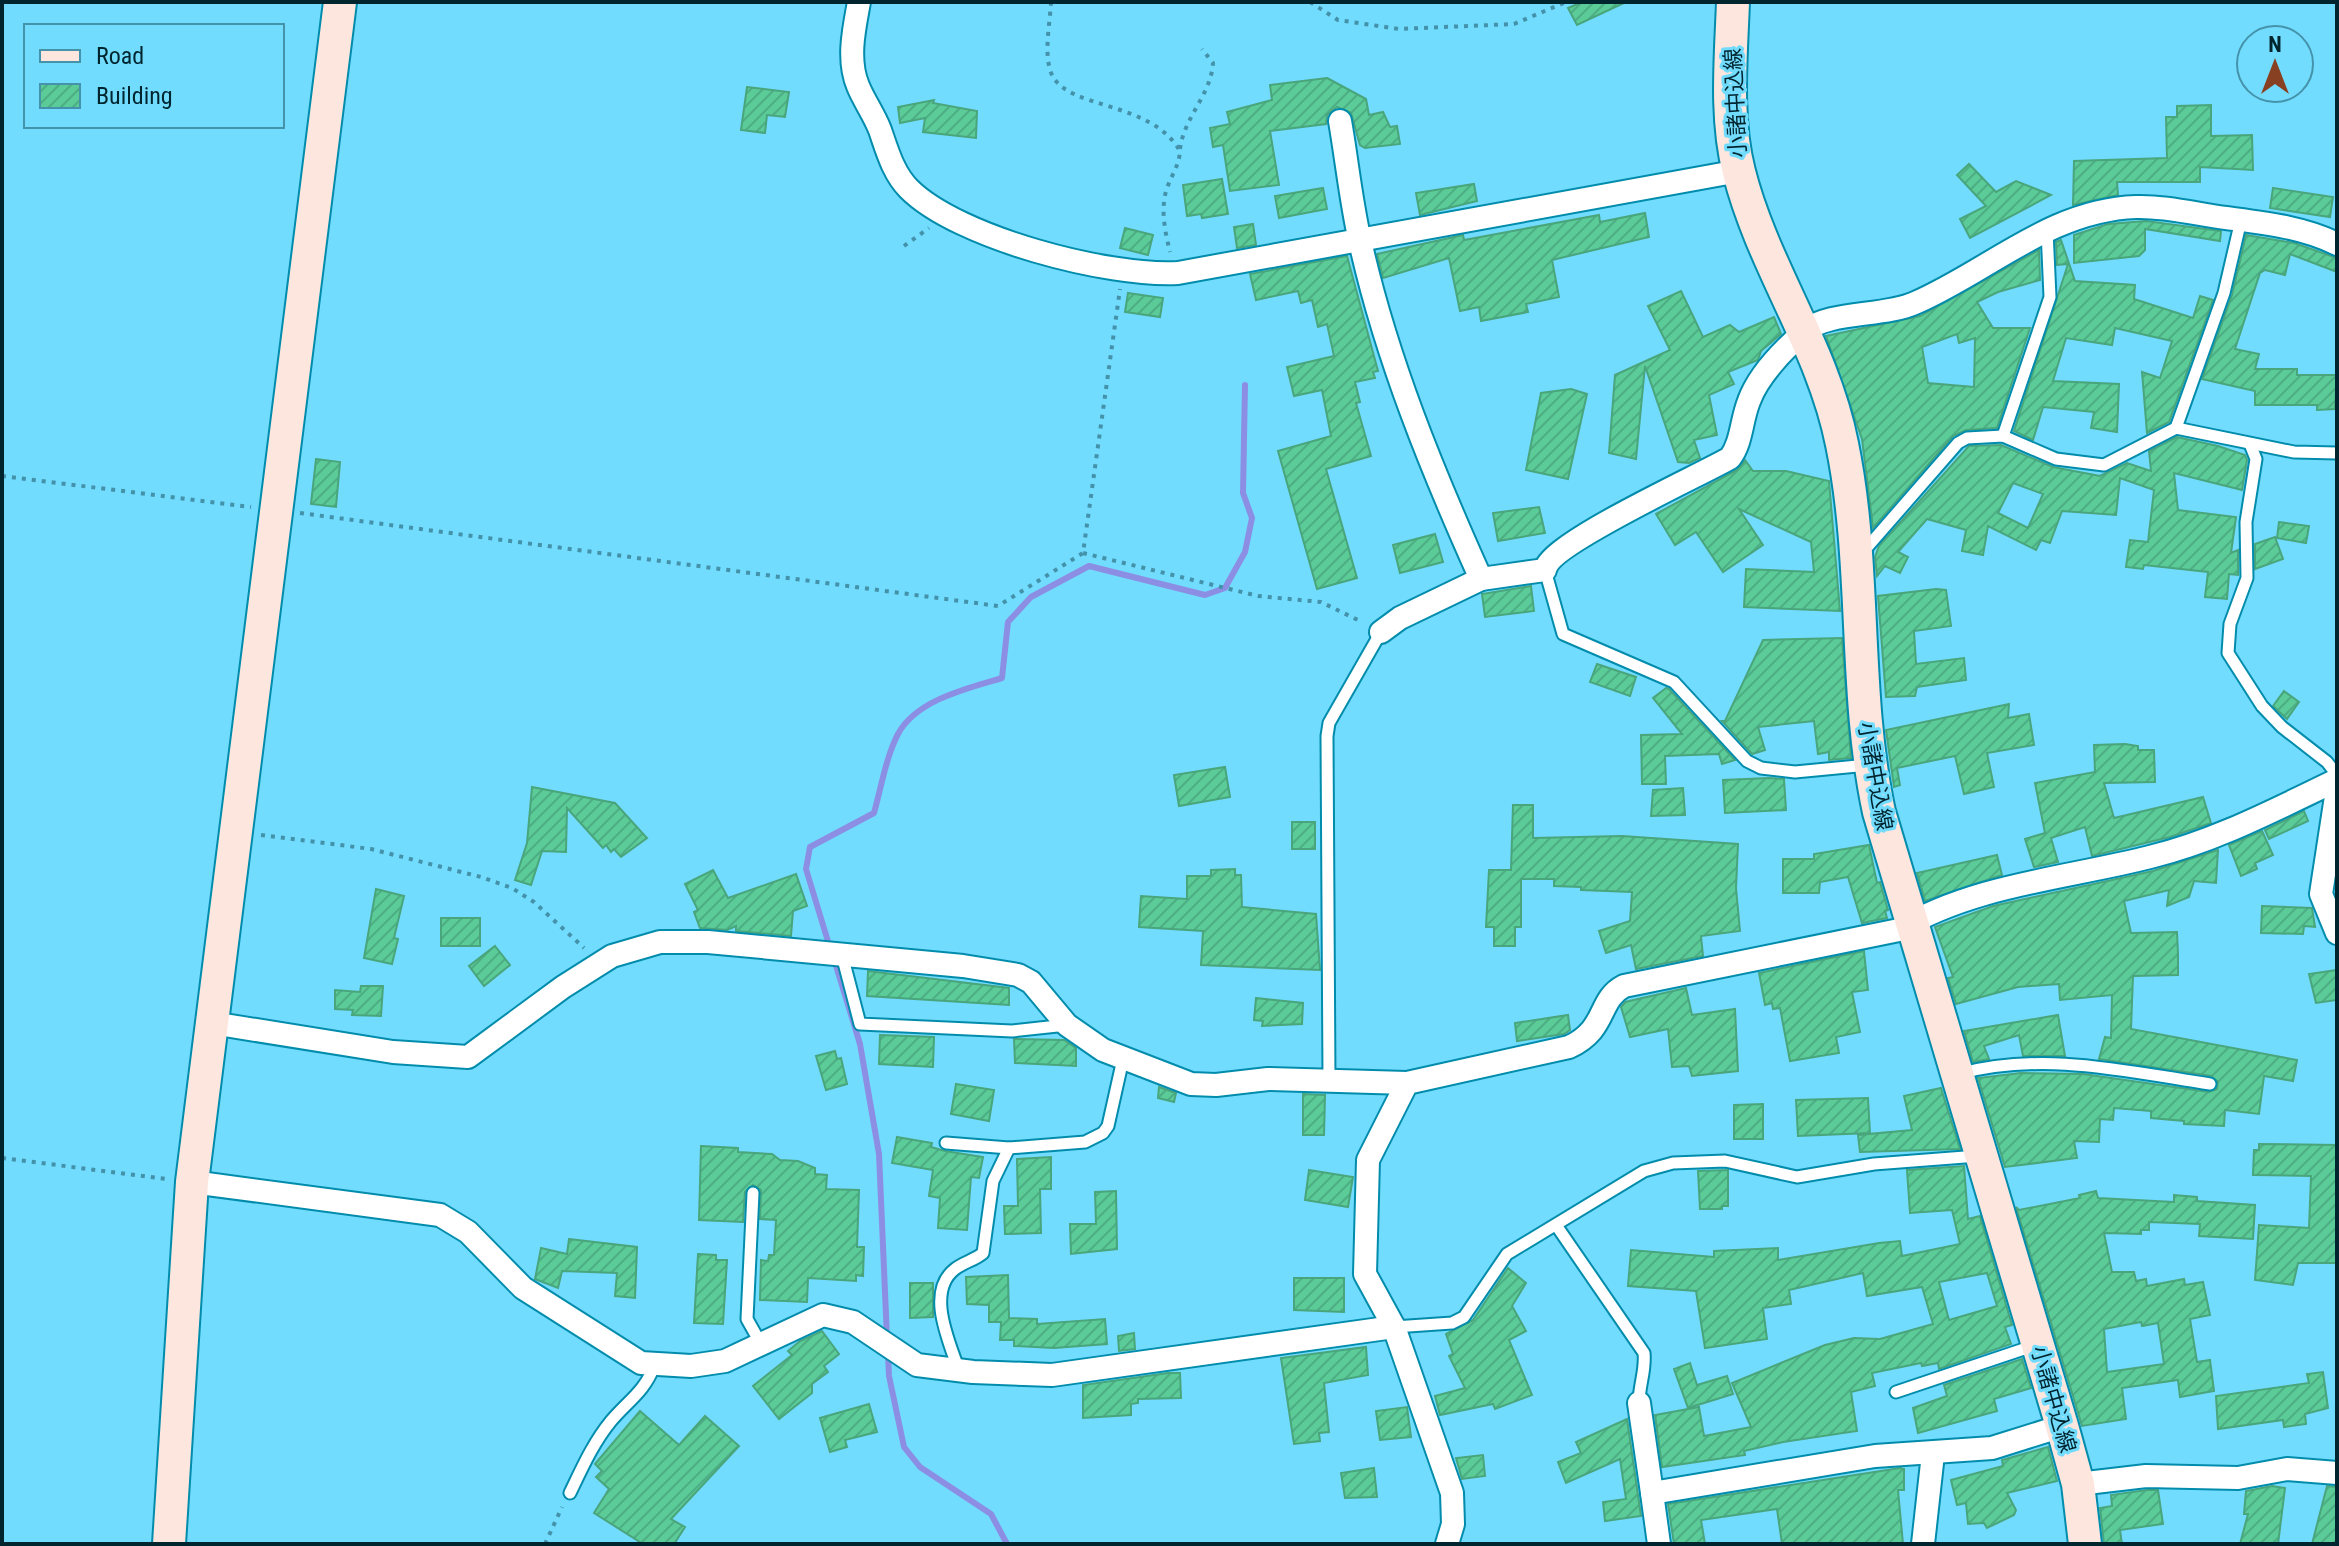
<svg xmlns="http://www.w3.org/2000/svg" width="2339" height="1546" font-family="'Roboto Condensed','Noto Sans JP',sans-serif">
<defs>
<pattern id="building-hatch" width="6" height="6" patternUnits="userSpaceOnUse" patternTransform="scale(2)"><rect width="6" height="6" fill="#5bcb98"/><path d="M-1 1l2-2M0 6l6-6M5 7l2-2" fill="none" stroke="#4dae83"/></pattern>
</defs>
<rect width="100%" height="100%" fill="#72dcfe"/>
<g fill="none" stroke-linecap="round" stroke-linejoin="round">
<g stroke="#8c8ee4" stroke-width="6">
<path d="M830 948 806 869 810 847 874 813C881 788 886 757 898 734 916 700 968 688 1002 678L1008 622 1031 597 1089 566 1205 595 1225 588 1245 552 1252 518 1243 493 1245 385"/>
<polyline points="834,959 860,1044 879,1154 887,1338"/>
<polyline points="888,1353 889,1376 904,1447 920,1467 991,1514 1007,1544"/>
</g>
</g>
<g fill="url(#building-hatch)" stroke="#49a57b" stroke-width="2" fill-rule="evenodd">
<polygon points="1582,2 1626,2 1577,25 1568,8"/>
<polygon points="1327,78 1366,99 1369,115 1383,112 1390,127 1397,126 1400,144 1365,148 1360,145 1351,113 1337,107 1327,115 1326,124 1270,131 1279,185 1230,191 1223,145 1213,147 1210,128 1230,124 1227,112 1272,100 1270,85"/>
<polygon points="747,87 789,92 785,117 767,115 765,133 741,130"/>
<polygon points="934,100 933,103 977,111 976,138 923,132 925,118 900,123 898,107"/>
<polygon points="2211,105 2211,136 2252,135 2253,170 2200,167 2200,182 2117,182 2118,195 2073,205 2074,161 2167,158 2166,117 2177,117 2177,106"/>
<polygon points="1969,164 1996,192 2016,181 2051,195 1970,238 1960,219 1986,206 1957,175"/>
<polygon points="1222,179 1228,214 1202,218 1201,214 1187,216 1183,185"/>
<polygon points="1474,184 1477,201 1420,215 1416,193"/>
<polygon points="1323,188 1327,209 1279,218 1275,196"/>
<polygon points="2273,188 2333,197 2330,217 2270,208"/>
<polygon points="1645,213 1649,237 1552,260 1559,297 1526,304 1528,312 1481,321 1479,307 1460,311 1449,258 1383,278 1377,254 1463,235 1464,240 1599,215 1600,222"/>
<polygon points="2146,221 2221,231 2220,241 2145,229 2145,250 2139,256 2074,263 2074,235 2108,224"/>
<polygon points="1253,224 1256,245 1237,248 1234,227"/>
<polygon points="1125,228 1153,235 1148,255 1120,248"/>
<polygon points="2246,235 2294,243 2337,258 2337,272 2290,254 2285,275 2265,270 2260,273 2235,349 2259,354 2255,369 2297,369 2297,375 2337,375 2335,409 2317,410 2317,405 2255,405 2255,391 2202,379 2232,295"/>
<polygon points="2061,240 2075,281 2135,285 2134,299 2193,318 2200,296 2213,300 2169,422 2147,433 2142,372 2160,378 2172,341 2115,328 2112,345 2066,338 2053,381 2119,384 2117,432 2091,428 2094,412 2043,407 2033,440 2014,431 2068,264 2057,265 2056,242"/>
<path d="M2039 250 2040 280 1998 292 1977 302 1993 328H2030L1997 428 1966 430 1953 436 1873 528 1862 439 1826 336 1920 316ZM1957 334 1959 343 1975 338 1974 387 1928 383 1922 347Z"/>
<polygon points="1347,256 1378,371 1373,372 1375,378 1355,382 1360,402 1356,403 1371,456 1326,469 1357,578 1317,589 1278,451 1331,436 1322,390 1294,396 1287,367 1334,356 1327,324 1318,327 1312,300 1301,303 1298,291 1256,300 1250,274"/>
<polygon points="1681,291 1703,337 1730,325 1739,332 1774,317 1781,334 1761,351 1758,360 1728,372 1734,384 1709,395 1717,435 1694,440 1700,458 1689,463 1678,462 1645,366 1636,459 1609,453 1615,375 1670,350 1648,306"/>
<polygon points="1128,293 1163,298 1160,317 1125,312"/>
<polygon points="1571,389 1587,394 1568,479 1526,470 1541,393"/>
<path d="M2177 437 2218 446 2245 455 2247 460 2242 490 2174 473 2178 510 2236 517 2231 553 2238 550V575L2229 574 2227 599 2205 597 2208 572 2144 565 2143 569 2126 567 2130 540 2148 542 2154 490 2120 478 2116 515 2062 511 2050 543 2041 540 2036 550 1988 526 1983 555 1962 551 1966 530 1927 519 1898 552 1908 557 1900 573 1885 566 1877 576 1875 557 1879 546 1969 446 2001 445 2053 467 2100 476 2127 463 2151 471 2149 451ZM2013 483 2043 494 2028 528 1998 513Z"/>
<polygon points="316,459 340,462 336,507 311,504"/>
<polygon points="1745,460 1753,471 1786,471 1829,481 1840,611 1744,607 1746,569 1814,572 1811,542 1739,509 1763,545 1723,572 1696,532 1675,545 1656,514 1737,470"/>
<polygon points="1539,507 1545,533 1498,541 1493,513"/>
<polygon points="2279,522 2309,526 2306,543 2277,538"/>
<polygon points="1435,534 1443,562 1400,573 1393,545"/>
<polygon points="2275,537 2283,559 2255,569 2255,544"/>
<polygon points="1531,586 1534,611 1485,617 1482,594"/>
<polygon points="1936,589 1946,590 1951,626 1914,631 1916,664 1964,658 1966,680 1917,687 1915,696 1886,697 1878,596"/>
<polygon points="1842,638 1851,758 1829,760 1829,752 1818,754 1814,721 1758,727 1765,750 1752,754 1722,721 1725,721 1763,640"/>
<polygon points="1597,664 1636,677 1630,696 1590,682"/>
<polygon points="1666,688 1669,689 1735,760 1722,764 1719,754 1665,756 1666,784 1642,784 1641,735 1682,734 1653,698"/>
<polygon points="2284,691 2299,702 2287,719 2273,706"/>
<polygon points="2009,704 2008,718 2029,714 2034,745 1987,753 1994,787 1964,794 1955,756 1897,768 1900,785 1894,787 1886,730"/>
<polygon points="2125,744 2138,746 2138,750 2154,750 2155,782 2104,783 2114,818 2203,797 2211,823 2170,837 2092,856 2085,827 2051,838 2058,862 2034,867 2025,839 2045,833 2035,783 2095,772 2094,745"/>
<polygon points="1225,767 1230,797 1179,806 1174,775"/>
<polygon points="1769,778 1784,779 1786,810 1725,813 1723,780"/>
<polygon points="532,787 615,803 647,838 621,857 614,849 611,852 606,845 603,848 567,808 566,852 542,851 531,885 515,880 527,843"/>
<polygon points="1683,788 1685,815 1651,816 1653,790"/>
<polygon points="1513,805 1533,805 1533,838 1622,836 1738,844 1736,888 1740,931 1701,936 1703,956 1636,969 1631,945 1606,953 1599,931 1630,921 1632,892 1581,890 1581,887 1554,886 1554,879 1521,879 1521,927 1515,927 1515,946 1494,946 1494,927 1486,927 1489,870 1511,870"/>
<polygon points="2304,811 2308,821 2269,839 2265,830"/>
<rect x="1292" y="822" width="23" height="27"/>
<polygon points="2262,831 2273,855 2255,863 2257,869 2241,876 2229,845"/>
<polygon points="1869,845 1877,883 1880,882 1888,910 1885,911 1887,918 1862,923 1848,877 1820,882 1819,893 1783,893 1783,859 1814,859 1814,854"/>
<polygon points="2218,850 2216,883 2194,881 2189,897 2167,906 2169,890 2124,901 2131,933 2177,932 2178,954 2178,975 2133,976 2131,1029 2297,1060 2293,1081 2264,1076 2259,1114 2225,1110 2224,1126 2184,1124 2184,1121 2151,1118 2151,1111 2114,1108 2113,1120 2100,1119 2099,1142 2074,1141 2077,1158 2005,1167 1978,1078 2021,1073 2083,1074 2209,1092 2217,1089 2218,1082 2211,1076 2099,1059 2105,1037 2111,1038 2112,995 2060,1000 2059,984 2018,987 1956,1004 1948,978 1953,977 1935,927 1993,906 2153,871"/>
<polygon points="1997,855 2002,875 1925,901 1917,873"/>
<polygon points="1235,869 1235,875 1241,875 1242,907 1316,914 1320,970 1201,965 1203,931 1139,927 1141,896 1187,899 1187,876 1211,876 1211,870"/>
<polygon points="713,870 728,898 796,874 807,906 793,911 791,936 736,931 736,926 727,930 700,928 694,912 698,910 685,884"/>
<polygon points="376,889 404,896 394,938 398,939 392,964 364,958"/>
<polygon points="2262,906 2312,908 2315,927 2304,926 2303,934 2261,933"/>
<rect x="441" y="918" width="39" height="28"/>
<polygon points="495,946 510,965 484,986 469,966"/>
<polygon points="1864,951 1868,990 1852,992 1860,1032 1836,1037 1839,1053 1790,1061 1780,1008 1773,1009 1772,1003 1765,1005 1759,973"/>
<polygon points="2337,970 2337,1000 2316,1003 2309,974"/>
<polygon points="868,971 1009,988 1009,1005 867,996"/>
<polygon points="361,986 383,986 381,1016 352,1015 353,1010 335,1009 335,990 360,992"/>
<polygon points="1686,988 1692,1015 1735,1009 1738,1071 1692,1076 1689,1066 1672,1067 1668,1029 1630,1037 1621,1007 1625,1002"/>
<polygon points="1256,998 1303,1003 1302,1024 1262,1026 1263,1021 1254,1020"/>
<polygon points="1568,1015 1570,1030 1564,1034 1517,1041 1515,1023"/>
<polygon points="2058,1015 2065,1056 2023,1056 2019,1035 1984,1046 1989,1059 1973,1062 1964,1031"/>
<polygon points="880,1035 934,1037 933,1067 879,1064"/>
<polygon points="1014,1039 1064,1040 1076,1048 1076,1066 1015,1063"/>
<polygon points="835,1051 837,1059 841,1058 847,1084 826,1090 816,1056"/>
<polygon points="956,1084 994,1090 989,1121 951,1114"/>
<polygon points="1159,1087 1176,1093 1174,1102 1158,1098"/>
<polygon points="1941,1088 1960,1149 1860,1152 1858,1135 1912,1130 1904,1096"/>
<polygon points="1303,1094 1325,1095 1324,1135 1303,1135"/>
<polygon points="1868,1098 1870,1133 1798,1136 1796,1100"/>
<polygon points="1763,1104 1763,1139 1734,1139 1734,1105"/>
<polygon points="897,1137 932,1143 931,1147 945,1151 983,1157 979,1178 971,1177 967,1230 938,1228 940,1198 929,1196 933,1170 892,1163"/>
<polygon points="2259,1144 2337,1145 2337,1263 2298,1263 2293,1285 2255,1280 2259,1225 2309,1228 2311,1176 2253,1175 2254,1150 2259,1150"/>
<polygon points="701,1146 738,1148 738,1152 772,1154 780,1160 798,1161 815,1168 815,1174 827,1175 826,1189 859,1190 857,1247 864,1247 863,1276 856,1275 856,1281 808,1278 807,1302 760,1300 761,1260 768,1261 769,1255 774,1255 776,1220 760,1219 761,1190 753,1185 745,1192 743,1222 699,1220"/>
<polygon points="1051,1157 1051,1189 1040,1189 1041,1233 1005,1234 1004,1206 1018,1206 1017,1159"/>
<path d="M1964 1166 1968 1219 1980 1216 2012 1325 2005 1327 2011 1344 1939 1369 1938 1363 1922 1366 1921 1363 1872 1373 1875 1386 1851 1392 1857 1431 1783 1442 1744 1451 1745 1455 1662 1467 1655 1415 1699 1407 1704 1436 1751 1427 1732 1383 1825 1345 1854 1338 1880 1339 1933 1324 1922 1287 1867 1296 1863 1273 1789 1290 1791 1304 1763 1308 1767 1339 1705 1348 1696 1291 1628 1286 1631 1250 1714 1257V1251L1778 1248V1260L1879 1243 1900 1241 1902 1256 1960 1244 1952 1210 1910 1213 1907 1170ZM1987 1273 1997 1306 1949 1320 1939 1282Z"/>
<polygon points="1309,1170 1353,1177 1348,1207 1305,1200"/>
<polygon points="1728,1170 1728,1206 1722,1206 1722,1209 1700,1209 1698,1171"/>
<polygon points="1116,1191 1117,1249 1071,1254 1070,1224 1096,1224 1095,1192"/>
<path d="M2096 1191 2098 1198 2174 1202V1195L2197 1197V1201L2255 1205 2253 1239 2199 1236 2200 1224 2149 1222V1230H2141V1234L2104 1233 2112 1272H2134L2136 1281 2146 1279 2147 1286 2184 1279 2185 1285 2203 1282 2210 1315 2190 1319 2197 1362 2210 1360 2214 1391 2180 1397 2178 1380 2122 1388 2126 1419 2082 1426 2016 1207 2019 1210 2080 1198 2079 1195ZM2141 1322 2142 1326 2158 1323 2164 1364 2107 1372 2104 1329Z"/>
<polygon points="569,1239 637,1247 635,1298 615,1296 617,1273 562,1271 558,1288 535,1279 541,1248 567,1254"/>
<polygon points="698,1254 716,1255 716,1260 727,1260 723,1324 694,1323"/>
<polygon points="1508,1268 1526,1283 1512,1306 1526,1331 1509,1340 1532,1395 1495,1409 1493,1404 1440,1415 1435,1396 1465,1388 1449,1356 1453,1354 1446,1334 1473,1320"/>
<polygon points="1008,1275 1009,1318 1037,1319 1037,1324 1105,1319 1107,1344 1054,1348 1014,1346 1014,1340 1000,1340 1001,1322 989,1322 989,1305 967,1304 966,1277"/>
<polygon points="1294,1278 1344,1278 1344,1312 1294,1310"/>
<polygon points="910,1283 933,1283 933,1317 910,1318"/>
<polygon points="822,1331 839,1354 824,1366 828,1372 812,1384 812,1393 779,1419 753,1386 792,1355 788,1351 800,1341"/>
<polygon points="1134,1333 1135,1349 1119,1351 1118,1336"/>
<polygon points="1366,1347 1368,1375 1324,1383 1329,1432 1319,1433 1320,1441 1294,1444 1281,1358"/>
<polygon points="2022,1359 2031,1388 1994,1399 1997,1411 1918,1433 1913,1408 1947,1396 1944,1385"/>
<polygon points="1690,1363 1697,1385 1727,1376 1733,1394 1688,1408 1674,1369"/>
<polygon points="2323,1372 2328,1408 2305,1414 2306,1424 2284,1427 2283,1420 2218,1429 2216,1396 2309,1383 2307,1374"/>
<polygon points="1168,1373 1180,1373 1181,1398 1138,1399 1138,1403 1131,1404 1131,1415 1083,1418 1083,1385"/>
<polygon points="869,1404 877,1432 845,1440 847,1447 830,1452 820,1418"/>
<polygon points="1407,1407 1411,1437 1380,1440 1376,1411"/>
<polygon points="640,1411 679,1445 705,1416 739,1446 671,1519 685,1527 674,1544 643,1544 594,1513 609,1489 596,1477 602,1471 595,1464"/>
<polygon points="1627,1419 1641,1516 1605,1521 1603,1502 1626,1499 1620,1459 1566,1483 1558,1462 1581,1453 1576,1442"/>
<polygon points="2048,1447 2057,1481 2007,1493 2016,1510 2014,1515 1987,1528 1984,1523 1968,1524 1966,1503 1957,1505 1951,1480 2003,1466 2002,1460"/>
<polygon points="1483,1455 1485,1476 1462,1479 1456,1458"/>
<polygon points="1374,1468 1377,1497 1345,1498 1341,1473"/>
<polygon points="1900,1468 1904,1469 1904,1490 1898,1490 1903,1544 1782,1544 1777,1509 1701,1520 1705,1544 1674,1544 1668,1504"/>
<polygon points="2272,1486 2285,1488 2278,1544 2240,1544 2248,1514 2244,1514 2246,1491"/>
<polygon points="2327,1486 2337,1487 2337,1544 2312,1544"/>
<polygon points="2147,1490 2158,1490 2163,1524 2120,1530 2122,1544 2104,1544 2100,1508 2112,1506 2111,1495"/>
</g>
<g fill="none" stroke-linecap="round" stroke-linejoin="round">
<g stroke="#028cac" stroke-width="15">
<g id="lane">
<polyline points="2176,428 2224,293 2241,220"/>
<polyline points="2003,436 2050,297 2047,230"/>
<polyline points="2250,444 2256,459 2246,522 2247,578 2230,624 2228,653 2262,706 2282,727 2327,762 2337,775"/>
<polyline points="1863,552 1958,443 1967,438 2003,436 2056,459 2104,465 2176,428 2294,452 2337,453"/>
<polyline points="1545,570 1563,634 1674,682 1747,761 1761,768 1795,772 1868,765"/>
<polyline points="842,955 860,1024 1012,1031 1067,1025"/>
<path d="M1958 1074C2042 1051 2125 1071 2210 1084"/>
<polyline points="1329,1080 1327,736 1329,723 1381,632"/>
<polyline points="946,1143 1009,1148 1085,1142 1103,1133 1108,1126 1123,1059"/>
<polyline points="753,1193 747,1319 761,1344"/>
<path d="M1556 1225 1644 1353C1646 1370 1639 1385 1639 1403"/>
<polyline points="1394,1327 1452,1323 1464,1317 1507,1254 1644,1171 1673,1163 1725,1161 1797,1177 1874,1164 1978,1156"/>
<path d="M959 1371C950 1343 925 1292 955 1269 964 1262 975 1260 983 1253L993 1181 1009 1148"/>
<polyline points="1896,1392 2036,1345"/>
<path d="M570 1493C582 1468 593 1443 611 1421 627 1402 646 1390 654 1366"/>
</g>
</g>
<g stroke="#028cac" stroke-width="26">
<g id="street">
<path d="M859 2C854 29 847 60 858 86 864 101 874 114 880 130 887 150 893 173 909 189 958 238 1109 277 1178 273L1739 171"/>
<path d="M1340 121C1347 161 1351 202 1360 241 1386 358 1432 470 1481 579L1545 570C1550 543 1699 476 1730 458 1742 442 1741 421 1749 401 1758 376 1784 349 1805 331 1828 311 1884 317 1915 303 1989 271 2050 210 2136 207 2165 206 2196 214 2226 218 2264 223 2303 227 2337 244"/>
<polyline points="1381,632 1400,618 1481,579"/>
<polyline points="2337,790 2321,894 2337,933"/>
<polyline points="212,1023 393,1052 468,1057 563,987 612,956 660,942 708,942 963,966 1018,975 1031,982 1067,1025 1103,1050 1191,1084 1216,1085 1268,1079 1407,1083"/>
<path d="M192 1182 440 1215 468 1232 523 1288 641 1363 691 1366 725 1361 823 1315 853 1322 917 1365 973 1372 1052 1375 1394 1327 1365 1274 1368 1160 1407 1083 1569 1047C1608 1029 1597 1000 1624 986L1899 930C1972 885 2068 878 2150 857 2216 841 2276 809 2337 780"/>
<polyline points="1394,1327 1452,1493 1453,1524 1447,1544"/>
<polyline points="1639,1403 1652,1493 1875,1456 1992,1448 2062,1426"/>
<polyline points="2078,1484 2146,1476 2238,1478 2287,1469 2337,1473"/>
<polyline points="1652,1493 1659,1544"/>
<polyline points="1923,1544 1933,1454"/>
</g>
</g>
<g stroke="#028cac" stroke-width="36">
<g id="secondary">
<path d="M1733 2C1731 57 1725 118 1739 172 1763 267 1823 347 1842 444 1867 565 1853 691 1879 812L2062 1426 2078 1484 2085 1544"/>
<polyline points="169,1544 192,1182 340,2"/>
</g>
</g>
<g stroke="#4492aa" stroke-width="4" stroke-dasharray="4 6" stroke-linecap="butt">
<path d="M1051 2C1050 24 1043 55 1052 75 1069 110 1150 100 1180 151 1179 166 1172 174 1167 188 1160 209 1165 231 1170 252"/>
<polyline points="1310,2 1338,20 1399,29 1514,24 1566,2"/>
<path d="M1180 149C1184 117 1211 95 1213 63L1202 49"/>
<polyline points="904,246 929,228"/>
<polyline points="2,476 251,507"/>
<polyline points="300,513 998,606 1083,553 1120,289"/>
<polyline points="1083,553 1258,596 1321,602 1362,622"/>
<polyline points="261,835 371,849 481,877 512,888 534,902 584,948"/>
<polyline points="2,1158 166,1179"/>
<polyline points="545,1544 562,1507"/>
</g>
<use href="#lane" stroke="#fff" stroke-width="11"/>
<use href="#street" stroke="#fff" stroke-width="22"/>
<use href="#secondary" stroke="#fce6de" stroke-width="32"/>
</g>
<g text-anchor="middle" stroke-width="6" stroke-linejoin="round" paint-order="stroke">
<g font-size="22" fill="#01252f" stroke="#72dcfe">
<text transform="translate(1735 103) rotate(-93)" y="8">小諸中込線</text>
<text transform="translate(1876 776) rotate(80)" y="8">小諸中込線</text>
<text transform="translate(2054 1399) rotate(74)" y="8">小諸中込線</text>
</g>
</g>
<rect width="2339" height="1546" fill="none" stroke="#01252f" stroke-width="8"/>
<rect x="24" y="24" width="260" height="104" fill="#72dcfe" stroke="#4593ab" stroke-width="2"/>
<rect x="40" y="50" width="40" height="12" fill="#fce6de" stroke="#4593ab" stroke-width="2"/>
<text x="96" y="64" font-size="24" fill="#01252f">Road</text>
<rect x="40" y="84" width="40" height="24" fill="url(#building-hatch)" stroke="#4593ab" stroke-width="2"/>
<text x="96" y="104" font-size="24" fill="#01252f">Building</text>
<g transform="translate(2275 64)"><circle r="38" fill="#72dcfe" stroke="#4593ab" stroke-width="2"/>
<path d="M0-6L14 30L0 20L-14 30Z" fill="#884022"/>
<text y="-12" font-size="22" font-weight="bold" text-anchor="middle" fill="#01252f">N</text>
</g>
</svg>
